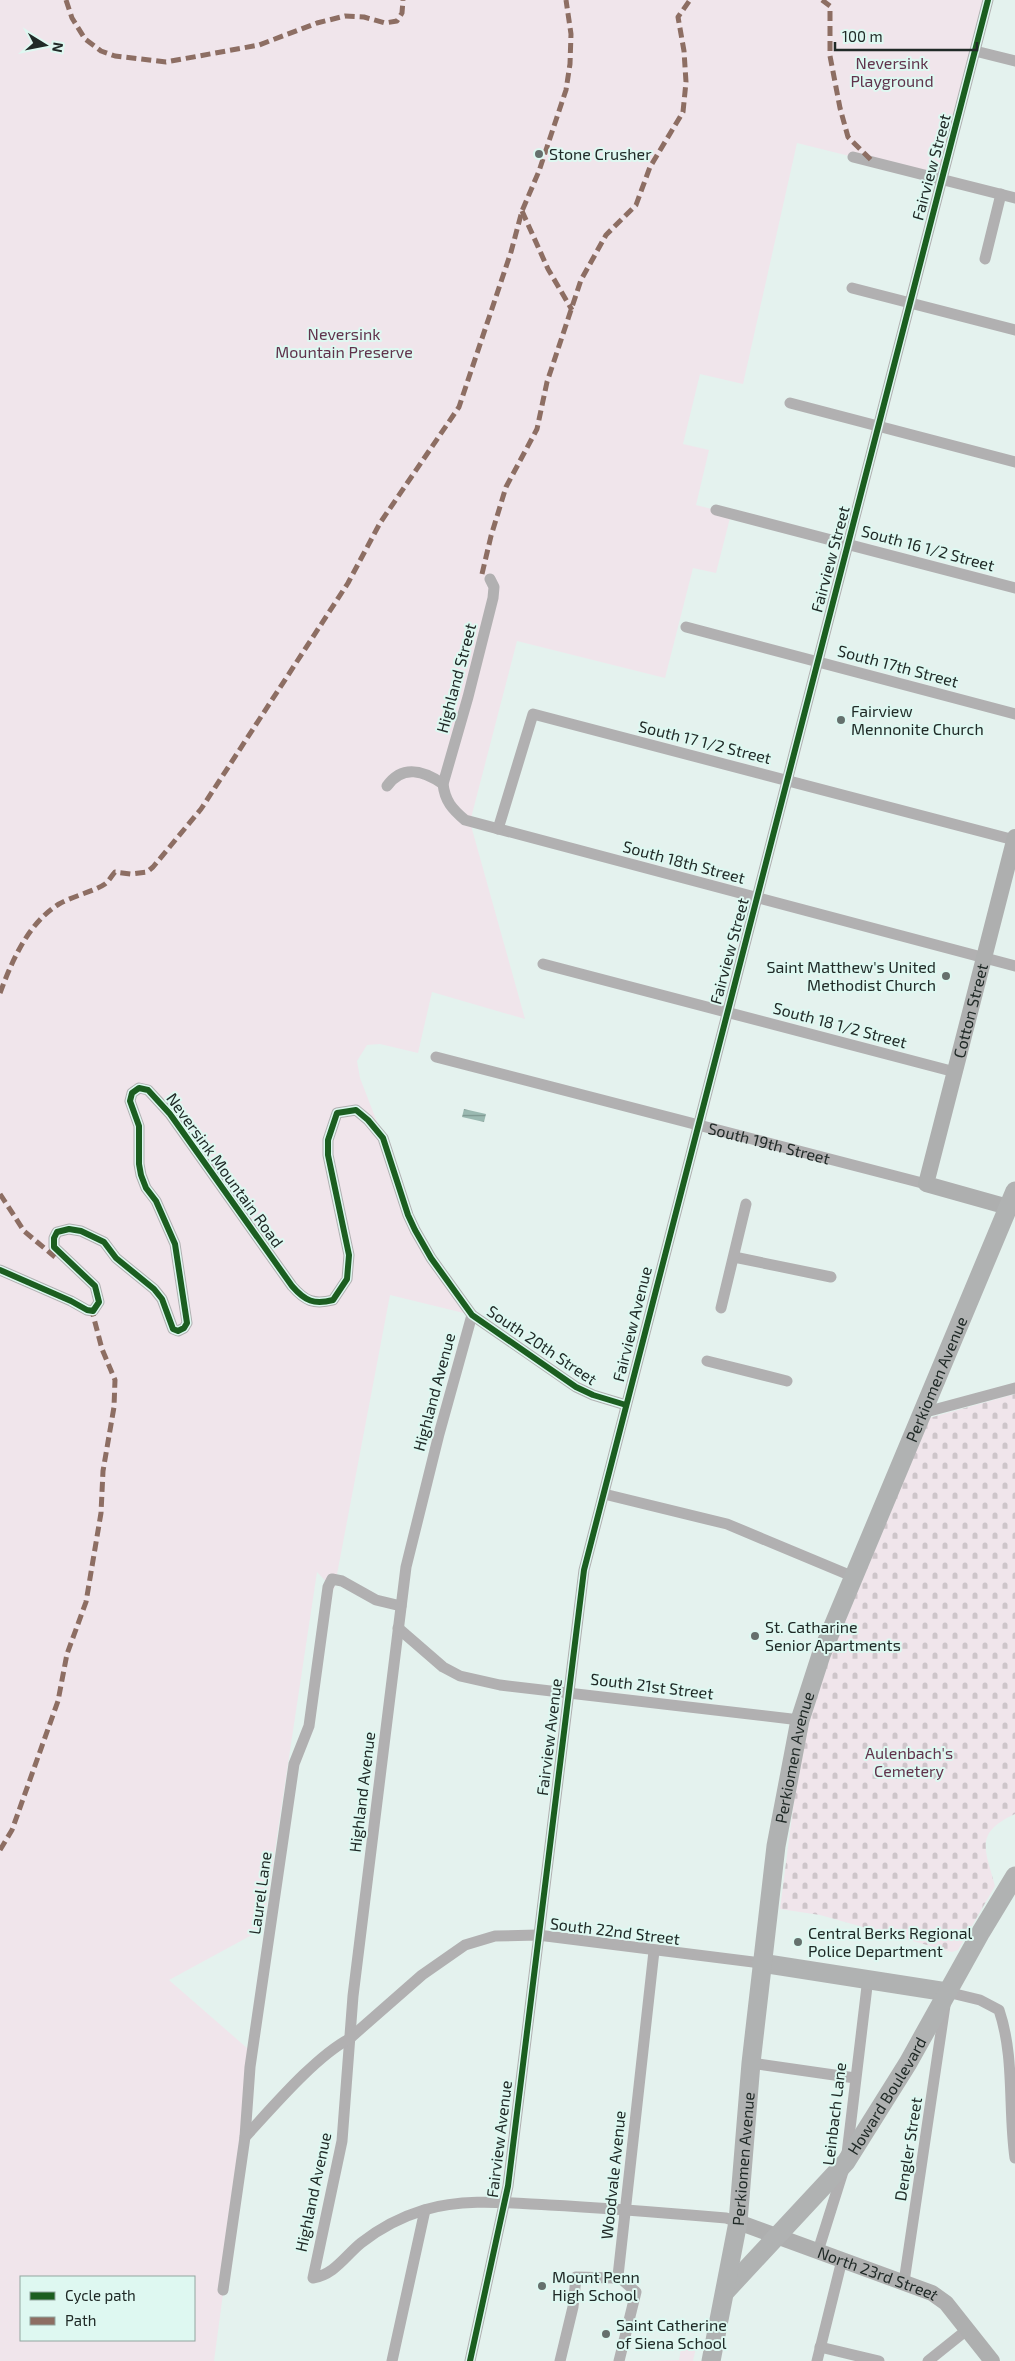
<svg xmlns="http://www.w3.org/2000/svg" width="1015" height="2361" font-family="'Exo 2',sans-serif">
<defs>
<pattern id="cemetery-stones" width="16" height="16" patternUnits="userSpaceOnUse" patternTransform="scale(1.25)"><rect width="16" height="16" fill="#f0e5eb"/><path d="M2 7V4a2 2 0 0 1 4 0v3zM10 15v-3a2 2 0 0 1 4 0v3z" fill="#cec5ca"/></pattern>
<pattern id="water-rules" width="6" height="5" patternUnits="userSpaceOnUse" patternTransform="scale(1.25)"><rect width="6" height="5" fill="#9ab9b1"/><path d="M0 2.5h6" fill="none" stroke="#7d9790"/></pattern>
</defs>
<rect width="100%" height="100%" fill="#e4f2ee"/>
<path fill="url(#cemetery-stones)" d="M1015 1394V1814C974 1833 985 1849 995 1886L958 1950 952 1952 820 1915 780 1909 795 1793 807 1728 827 1665 929 1418Z"/>
<g fill="#f0e5eb" fill-rule="evenodd">
<path d="M0 0H988L942 179 797 143 743 384 700 374 683 444 709 450 696 505 731 514 716 573 693 568 665 678 517 641 470 822 525 1019 432 992 418 1053 380 1044 367 1045 357 1061 360 1078 394 1166 408 1215 472 1315 390 1295 334 1590 317 1572 263 1929 169 1980 255 2055 214 2361H0ZM21 2277H194V2340H21Z"/>
<polygon points="682,2344 696,2348 693,2361 641,2361 679,2360"/>
</g>
<polygon fill="url(#water-rules)" points="464,1109 486,1114 484,1122 462,1117"/>
<g fill="none" stroke-linecap="round" stroke-linejoin="round">
<g stroke="#b1b0b1" stroke-width="11">
<polyline points="975,51 1015,61"/>
<polyline points="853,157 1015,198"/>
<polyline points="985,259 1001,194"/>
<polyline points="852,288 1015,330"/>
<polyline points="790,403 1015,462"/>
<polyline points="716,510 1015,588"/>
<path d="M490 579 494 587 493 598 468 697 443 784C445 801 452 809 465 820L1015 966"/>
<polyline points="686,627 1015,714"/>
<path d="M387 786C403 764 424 771 443 784"/>
<polyline points="498,829 533,714 1014,840"/>
<polyline points="543,964 955,1072"/>
<path id="s1" d="M436 1057 926 1184"/>
<polyline points="734,1257 831,1277"/>
<path d="M0 1270 71 1301 87 1310 93 1311 99 1302 95 1286 54 1247V1238L57 1232 69 1229 81 1231 104 1242 116 1258 154 1289 162 1299 173 1329 178 1331 184 1328 187 1323 175 1244 156 1201 146 1188 141 1175 139 1164V1126L130 1101 132 1093 139 1088 148 1090 170 1114 292 1286C305 1301 314 1305 333 1300L347 1279 349 1255 328 1155V1140L337 1113 356 1110 368 1120 383 1138 408 1215 415 1230 431 1258 472 1315 576 1387 593 1395 626 1405"/>
<polyline points="721,1308 746,1204"/>
<path d="M472 1315 439 1434 406 1567 353 1996 342 2141 313 2278C335 2274 344 2257 361 2243 380 2228 401 2217 424 2210 464 2198 508 2203 549 2205 608 2208 667 2213 726 2218L738 2222"/>
<polyline points="707,1361 787,1381"/>
<polyline points="922,1413 1015,1388"/>
<polyline points="604,1494 727,1524 854,1577"/>
<polyline points="398,1628 443,1667 460,1676 500,1685 800,1720"/>
<polyline points="751,2063 855,2078"/>
<path d="M245 2137C272 2108 315 2057 349 2039L422 1975 465 1945 495 1936 538 1935 761 1963"/>
<polyline points="818,2251 846,2162 868,1978"/>
<polyline points="618,2276 636,2292 619,2361"/>
<path d="M904 2282 947 1992 980 2000 999 2010C1015 2057 1008 2109 1015 2158"/>
<polyline points="223,2290 245,2137 250,2067 294,1764 309,1726 328,1587 332,1579 342,1581 376,1600 401,1606"/>
<polyline points="820,2347 879,2361"/>
<polyline points="392,2361 425,2210"/>
<polyline points="470,2361 508,2186 584,1570 988,0"/>
<polyline points="560,2361 573,2307 576,2277 615,2278 618,2276 654,1951"/>
<polyline points="817,2361 842,2260"/>
<polyline points="928,2361 968,2329"/>
</g>
<g stroke="#aeafaf" stroke-width="16">
<path id="s2" d="M1008 1207 926 1184 1015 837"/>
<path id="s3" d="M738 2222 932 2293 946 2303 992 2361"/>
</g>
<g stroke="#b0b2b2" stroke-width="19">
<polyline points="761,1963 947,1992"/>
<path id="s4" d="M726 2291 846 2162 908 2063 981 1932 1015 1876"/>
<path id="s5" d="M711 2361 738 2222 751 2063 776 1846 800 1720 821 1655 1015 1191"/>
</g>
<g stroke="#8d6e63" stroke-width="5" stroke-dasharray="10 5" stroke-linecap="butt">
<polyline points="66,0 72,18 85,39 101,51 115,56 166,62 259,45 317,23 345,16 364,17 385,23 397,21 402,13 403,0"/>
<polyline points="822,0 830,6 830,56 840,108 848,137 872,161"/>
<polyline points="522,211 548,269 572,310"/>
<polyline points="482,574 491,536 506,487 537,429 547,382 581,280 606,235 636,205 650,167 683,112 686,82 684,51 678,17 690,0"/>
<path d="M0 993C12 961 28 923 59 904 73 896 95 891 105 884 109 881 112 875 115 872L131 874 147 872 153 867 201 809 348 583 380 523 459 407 511 252 522 211 539 171 566 90 570 64 571 34 566 0"/>
<polyline points="0,1194 24,1231 55,1257"/>
<polyline points="0,1850 12,1830 58,1701 67,1654 86,1602 101,1513 103,1471 114,1407 115,1380 102,1349 92,1311"/>
</g>
<g stroke="#def8f1" stroke-width="9">
<g id="cycleway">
<path d="M0 1270 71 1301 87 1310 93 1311 99 1302 95 1286 54 1247V1238L57 1232 69 1229 81 1231 104 1242 116 1258 154 1289 162 1299 173 1329 178 1331 184 1328 187 1323 175 1244 156 1201 146 1188 141 1175 139 1164V1126L130 1101 132 1093 139 1088 148 1090 170 1114 292 1286C305 1301 314 1305 333 1300L347 1279 349 1255 328 1155V1140L337 1113 356 1110 368 1120 383 1138 408 1215 415 1230 431 1258 472 1315 576 1387 593 1395 626 1405"/>
<polyline points="470,2361 508,2186 584,1570 988,0"/>
</g>
</g>
<use href="#cycleway" stroke="#1b5e20" stroke-width="6"/>
</g>
<g fill="#65706d" stroke="#def8f1" stroke-width="2">
<circle cx="539" cy="154" r="5"/>
<circle cx="841" cy="720" r="5"/>
<circle cx="946" cy="976" r="5"/>
<circle cx="755" cy="1636" r="5"/>
<circle cx="798" cy="1942" r="5"/>
<circle cx="542" cy="2286" r="5"/>
<circle cx="606" cy="2334" r="5"/>
</g>
<g text-anchor="middle" stroke-width="4" stroke-linejoin="round" paint-order="stroke">
<g font-size="16" fill="#60334c" stroke="#def8f1">
<text x="892" y="69">Neversink<tspan x="892" dy="18">Playground</tspan></text>
<text x="344" y="340">Neversink<tspan x="344" dy="18">Mountain Preserve</tspan></text>
<text x="909" y="1759">Aulenbach's<tspan x="909" dy="18">Cemetery</tspan></text>
</g>
<g font-size="16" fill="#202a27" stroke="#def8f1" text-anchor="start">
<text x="549" y="160">Stone Crusher</text>
<text x="851" y="717">Fairview<tspan x="851" dy="18">Mennonite Church</tspan></text>
<text x="936" y="973" text-anchor="end">Saint Matthew's United<tspan x="936" dy="18">Methodist Church</tspan></text>
<text x="765" y="1633">St. Catharine<tspan x="765" dy="18">Senior Apartments</tspan></text>
<text x="808" y="1939">Central Berks Regional<tspan x="808" dy="18">Police Department</tspan></text>
<text x="552" y="2283">Mount Penn<tspan x="552" dy="18">High School</tspan></text>
<text x="616" y="2331">Saint Catherine<tspan x="616" dy="18">of Siena School</tspan></text>
</g>
<g font-size="16" fill="#202a27" stroke="#def8f1">
<text transform="translate(931 167) rotate(-75)" y="6">Fairview Street</text>
<text transform="translate(928 548) rotate(15)" y="6">South 16 1/2 Street</text>
<text transform="translate(830 559) rotate(-75)" y="6">Fairview Street</text>
<text transform="translate(898 666) rotate(15)" y="6">South 17th Street</text>
<text transform="translate(456 678) rotate(-75)" y="6">Highland Street</text>
<text transform="translate(705 742) rotate(14)" y="6">South 17 1/2 Street</text>
<text transform="translate(684 862) rotate(15)" y="6">South 18th Street</text>
<text transform="translate(729 951) rotate(-75)" y="6">Fairview Street</text>
<text dy="6" stroke="none"><textPath href="#s2" startOffset="264">Cotton Street</textPath></text>
<text transform="translate(840 1025) rotate(15)" y="6">South 18 1/2 Street</text>
<text dy="6" stroke="none"><textPath href="#s1" startOffset="344">South 19th Street</textPath></text>
<text transform="translate(225 1170) rotate(54)" y="6">Neversink Mountain Road</text>
<text transform="translate(632 1324) rotate(-76)" y="6">Fairview Avenue</text>
<text transform="translate(542 1345) rotate(34)" y="6">South 20th Street</text>
<text dy="6" stroke="none"><textPath href="#s5" startOffset="1015">Perkiomen Avenue</textPath></text>
<text transform="translate(434 1392) rotate(-75)" y="6">Highland Avenue</text>
<text transform="translate(652 1686) rotate(7)" y="6">South 21st Street</text>
<text transform="translate(549 1737) rotate(-83)" y="6">Fairview Avenue</text>
<text dy="6" stroke="none"><textPath href="#s5" startOffset="610">Perkiomen Avenue</textPath></text>
<text transform="translate(362 1792) rotate(-83)" y="6">Highland Avenue</text>
<text transform="translate(260 1893) rotate(-82)" y="6">Laurel Lane</text>
<text transform="translate(615 1931) rotate(7)" y="6">South 22nd Street</text>
<text dy="6" stroke="none"><textPath href="#s4" startOffset="254">Howard Boulevard</textPath></text>
<text transform="translate(834 2114) rotate(-83)" y="6">Leinbach Lane</text>
<text transform="translate(499 2139) rotate(-83)" y="6">Fairview Avenue</text>
<text transform="translate(908 2149) rotate(-81)" y="6">Dengler Street</text>
<text dy="6" stroke="none"><textPath href="#s5" startOffset="205">Perkiomen Avenue</textPath></text>
<text transform="translate(613 2175) rotate(-84)" y="6">Woodvale Avenue</text>
<text transform="translate(313 2192) rotate(-78)" y="6">Highland Avenue</text>
<text dy="6" stroke="none"><textPath href="#s3" startOffset="149">North 23rd Street</textPath></text>
</g>
</g>
<rect x="20" y="2276" width="175" height="65" fill="#def8f1" stroke="#92a6a0"/>
<rect x="30" y="2292" width="25" height="8" fill="#1b5e20" stroke="#92a6a0"/>
<text x="65" y="2301" font-size="15" fill="#202a27">Cycle path</text>
<rect x="30" y="2317" width="25" height="8" fill="#8d6e63" stroke="#92a6a0"/>
<text x="65" y="2326" font-size="15" fill="#202a27">Path</text>
<g transform="translate(45 45) rotate(100)" stroke="#def8f1" stroke-width="4" paint-order="stroke">
<path d="M0-4L9 19L0 12L-9 19Z" fill="#202a27"/>
<text y="-8" font-size="14" font-weight="bold" text-anchor="middle" fill="#202a27">N</text>
</g>
<path d="M835 42v8h142v-8" fill="none" stroke="#202a27" stroke-width="2.5"/>
<text x="842" y="42" font-size="15" fill="#202a27" stroke="#def8f1" stroke-width="4" paint-order="stroke">100 m</text>
</svg>
